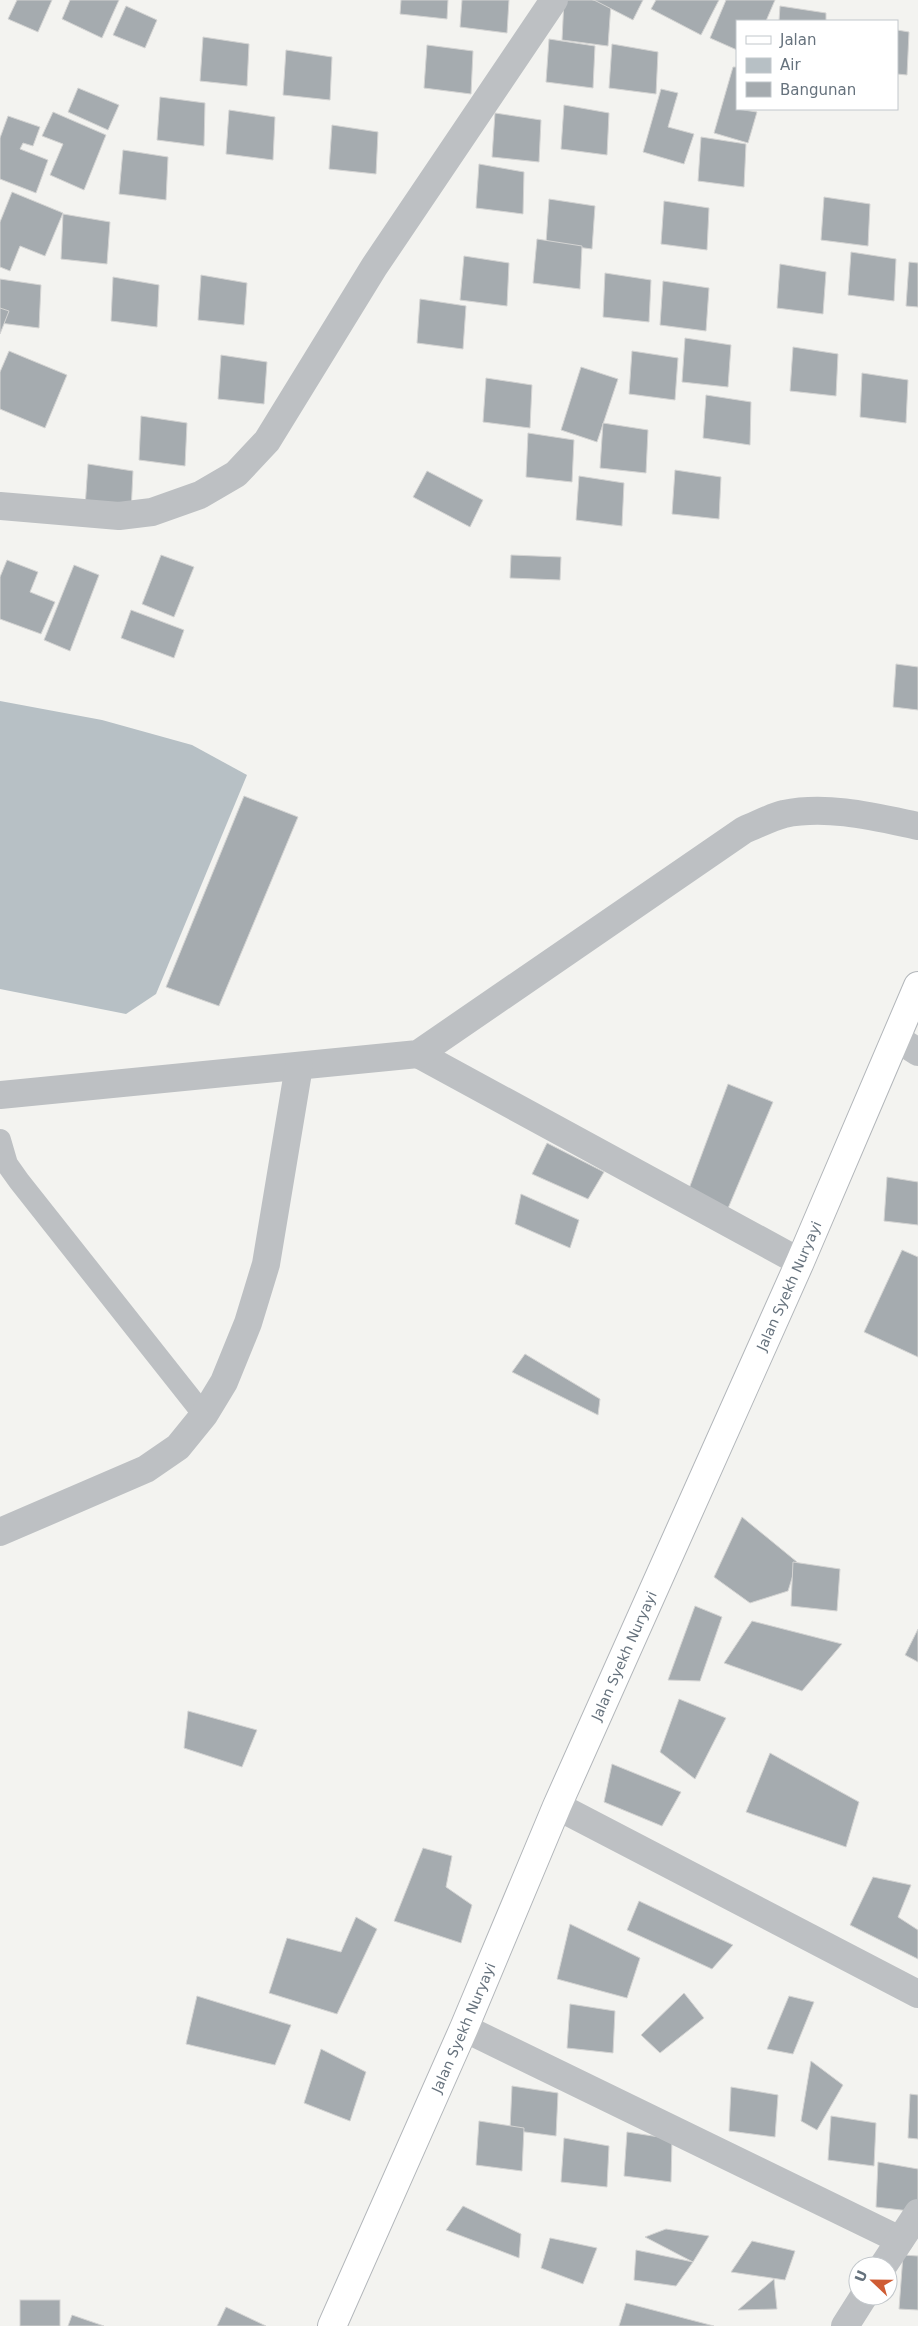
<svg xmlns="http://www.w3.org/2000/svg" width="918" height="2326" font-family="'DejaVu Sans',sans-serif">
<rect width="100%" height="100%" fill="#f3f3f0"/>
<polygon fill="#b7c0c5" points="0,701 102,720 192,745 247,775 156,994 126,1014 0,989"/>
<g fill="#a5abaf" stroke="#d4d4d3">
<polygon points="17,0 52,0 38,32 8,19"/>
<polygon points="70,0 119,0 102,38 62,19"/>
<polygon points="401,0 448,0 447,19 400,14"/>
<polygon points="462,0 509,0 507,33 460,27"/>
<polygon points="564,0 592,0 611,3 608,46 562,40"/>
<polygon points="594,0 643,0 633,20"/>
<polygon points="656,0 719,0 701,35 651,9"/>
<polygon points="726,0 775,0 766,21 737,21 737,50 710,38"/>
<polygon points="126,6 157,20 145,48 113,35"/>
<polygon points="780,6 826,13 826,21 779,21"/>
<polygon points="897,30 909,32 907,75 897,74"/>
<polygon points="203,37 249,44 247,86 200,81"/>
<polygon points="549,39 595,46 593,88 546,82"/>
<polygon points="612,44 658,52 656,94 609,88"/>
<polygon points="427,45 473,51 471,94 424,88"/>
<polygon points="286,50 332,57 330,100 283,95"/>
<polygon points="733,67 737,67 737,109 757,112 748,143 714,133"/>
<polygon points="78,88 119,105 108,130 68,112"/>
<polygon points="661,89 678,93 668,127 694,134 684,164 643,152"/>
<polygon points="160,97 205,103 204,146 157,140"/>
<polygon points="564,105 609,113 607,155 561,149"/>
<polygon points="229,110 275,117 273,160 226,154"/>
<polygon points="53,112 106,135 84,190 50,175 63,144 42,136"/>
<polygon points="495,113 541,120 539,162 492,157"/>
<polygon points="8,116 40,127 33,146 23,143 20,149 48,160 36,193 0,179 0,138"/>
<polygon points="332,125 378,132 376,174 329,169"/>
<polygon points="701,137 746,144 744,187 698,181"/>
<polygon points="123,150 168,157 166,200 119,194"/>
<polygon points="479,164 524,172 523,214 476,208"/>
<polygon points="12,192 63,213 45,256 20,246 10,271 0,267 0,222"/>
<polygon points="824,197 870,204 868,246 821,240"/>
<polygon points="549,199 595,206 592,249 546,243"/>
<polygon points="664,201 709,208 707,250 661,244"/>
<polygon points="63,214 110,222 107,264 61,259"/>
<polygon points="537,239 582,246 580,289 533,283"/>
<polygon points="851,252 896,259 894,301 848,295"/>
<polygon points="464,256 509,263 507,306 460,300"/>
<polygon points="909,262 918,263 918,307 906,306"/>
<polygon points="780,264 826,272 823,314 777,308"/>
<polygon points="605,273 651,280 649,322 603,317"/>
<polygon points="201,275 247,283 244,325 198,320"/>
<polygon points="113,277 159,285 157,327 111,321"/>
<polygon points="0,279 41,285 39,328 0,323"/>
<polygon points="663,281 709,288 706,331 660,325"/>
<polygon points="420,299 466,306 463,349 417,343"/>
<polygon points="0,308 9,311 0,334"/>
<polygon points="685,338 731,345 728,387 682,382"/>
<polygon points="793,347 838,354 836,396 790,391"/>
<polygon points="9,351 67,375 45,428 0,409 0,372"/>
<polygon points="632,351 678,358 675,400 629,394"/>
<polygon points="221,355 267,362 264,404 218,399"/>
<polygon points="581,367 618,379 597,442 561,430"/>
<polygon points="862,373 908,380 906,423 860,417"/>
<polygon points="486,378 532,385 530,428 483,422"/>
<polygon points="706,395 751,402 750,445 703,438"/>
<polygon points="141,416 187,423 185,466 139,460"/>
<polygon points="603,423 648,430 646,473 600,468"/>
<polygon points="528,433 574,440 572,482 526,477"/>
<polygon points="88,464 133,471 131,513 85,508"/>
<polygon points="675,470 721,477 719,519 672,514"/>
<polygon points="427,471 483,500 470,527 413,497"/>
<polygon points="579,476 624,483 622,526 576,520"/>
<polygon points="161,555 194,567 174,617 142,604"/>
<polygon points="511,555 561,557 560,580 510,578"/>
<polygon points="7,560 38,572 30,592 55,602 41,634 0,619 0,577"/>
<polygon points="74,565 99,575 70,651 44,640"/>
<polygon points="131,610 184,630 174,658 121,638"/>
<polygon points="896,664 918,667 918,710 893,707"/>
<polygon points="244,796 298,817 219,1006 166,987"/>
<polygon points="728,1084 773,1102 726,1213 687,1194"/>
<polygon points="547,1143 604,1172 588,1199 532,1174"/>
<polygon points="887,1177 918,1182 918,1225 884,1221"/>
<polygon points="521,1194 579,1220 570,1248 515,1224"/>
<polygon points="902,1250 918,1257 918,1357 864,1332"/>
<polygon points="525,1354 600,1399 598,1415 512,1372"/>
<polygon points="742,1517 797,1562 788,1591 750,1603 714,1577"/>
<polygon points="793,1562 840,1569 837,1611 791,1606"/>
<polygon points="695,1606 722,1617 700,1681 668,1680"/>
<polygon points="752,1621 842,1644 802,1691 724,1663"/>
<polygon points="918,1629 918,1662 905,1655"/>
<polygon points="679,1699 726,1718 695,1779 660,1752"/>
<polygon points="188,1711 257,1730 242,1767 184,1748"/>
<polygon points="770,1753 859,1802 846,1847 746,1812"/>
<polygon points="612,1764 681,1792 662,1826 604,1802"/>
<polygon points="423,1848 452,1856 446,1887 472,1905 461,1943 394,1921"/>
<polygon points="873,1877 911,1885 898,1917 918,1930 918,1959 850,1925"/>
<polygon points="639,1901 733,1945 712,1969 627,1930"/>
<polygon points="356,1917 377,1929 337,2014 269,1993 287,1938 341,1952"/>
<polygon points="570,1924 640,1958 627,1998 557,1979"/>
<polygon points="684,1993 704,2018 660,2053 641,2035"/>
<polygon points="197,1996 291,2025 275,2065 186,2044"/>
<polygon points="789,1996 814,2002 793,2054 767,2049"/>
<polygon points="570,2004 615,2011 613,2053 567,2048"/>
<polygon points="321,2049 366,2072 350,2121 304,2103"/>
<polygon points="811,2061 843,2085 817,2130 801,2121"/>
<polygon points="512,2086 558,2093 556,2136 510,2130"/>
<polygon points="731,2087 778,2095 775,2137 729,2131"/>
<polygon points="910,2094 918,2095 918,2139 908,2138"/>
<polygon points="831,2116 876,2123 874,2166 828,2160"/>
<polygon points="479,2121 524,2128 522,2171 476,2165"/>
<polygon points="627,2132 672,2139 671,2182 624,2176"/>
<polygon points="564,2138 609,2146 607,2187 561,2182"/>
<polygon points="878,2162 918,2169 918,2212 876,2207"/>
<polygon points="463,2206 521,2234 519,2258 446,2230"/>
<polygon points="666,2229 709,2236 693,2262 645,2237"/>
<polygon points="550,2238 597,2248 583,2284 541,2268"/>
<polygon points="752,2241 795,2251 785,2280 731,2272"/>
<polygon points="636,2250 693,2262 676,2286 634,2280"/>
<polygon points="903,2255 918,2256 918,2310 899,2309"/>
<polygon points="774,2279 777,2309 738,2310"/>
<rect x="20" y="2300" width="40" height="26"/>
<polygon points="626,2303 714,2326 619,2326"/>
<polygon points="226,2307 266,2326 217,2326"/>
<polygon points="72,2315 104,2326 68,2326"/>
</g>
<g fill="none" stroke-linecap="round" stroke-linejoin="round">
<g stroke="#b2b6ba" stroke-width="30">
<g id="secondary">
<path id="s1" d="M332 2326 464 2028 557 1806 800 1262 918 986"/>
</g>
</g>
<polyline stroke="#bdc0c3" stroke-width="22" points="0,1140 7,1164 19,1181 204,1415"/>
<g stroke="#bdc0c3" stroke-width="28">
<polyline points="0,506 119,516 152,512 200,495 236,474 267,441 374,267 554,0"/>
<polyline points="896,1038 918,1052"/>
<polyline points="418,1054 800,1262"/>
<path d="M0 1095 418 1054 744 830C757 825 771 817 784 814 828 805 875 817 918 826"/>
<polyline points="0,1532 146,1469 178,1447 204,1415 224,1382 248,1323 266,1264 299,1066"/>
<polyline points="557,1806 918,1994"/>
<polyline points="464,2028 900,2240"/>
<polyline points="883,2266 918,2213"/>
<polyline points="845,2326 864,2296"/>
</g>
<use href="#secondary" stroke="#fff" stroke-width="28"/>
</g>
<g text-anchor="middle" stroke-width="5" stroke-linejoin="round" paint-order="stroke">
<g font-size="14" fill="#66727d" stroke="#fff">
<text dy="5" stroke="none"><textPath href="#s1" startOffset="1136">Jalan Syekh Nuryayi</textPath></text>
<text dy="5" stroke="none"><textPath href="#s1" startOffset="731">Jalan Syekh Nuryayi</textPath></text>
<text dy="5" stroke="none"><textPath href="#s1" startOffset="326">Jalan Syekh Nuryayi</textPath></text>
</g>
</g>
<rect x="736" y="20" width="162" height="90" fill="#ffffff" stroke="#c2c7cb"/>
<rect x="746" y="36" width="25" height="8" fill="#ffffff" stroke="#c2c7cb"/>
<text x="780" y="45" font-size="15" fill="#66727d">Jalan</text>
<rect x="746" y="58" width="25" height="15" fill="#b7c0c5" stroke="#c2c7cb"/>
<text x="780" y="70" font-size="15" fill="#66727d">Air</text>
<rect x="746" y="82" width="25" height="15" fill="#a5abaf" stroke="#c2c7cb"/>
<text x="780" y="95" font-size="15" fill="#66727d">Bangunan</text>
<g transform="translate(873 2281) rotate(292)"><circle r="24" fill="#ffffff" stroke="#c2c7cb"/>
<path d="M0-4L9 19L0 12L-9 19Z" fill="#cf5c34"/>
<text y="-8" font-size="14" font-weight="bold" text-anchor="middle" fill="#66727d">U</text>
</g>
</svg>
